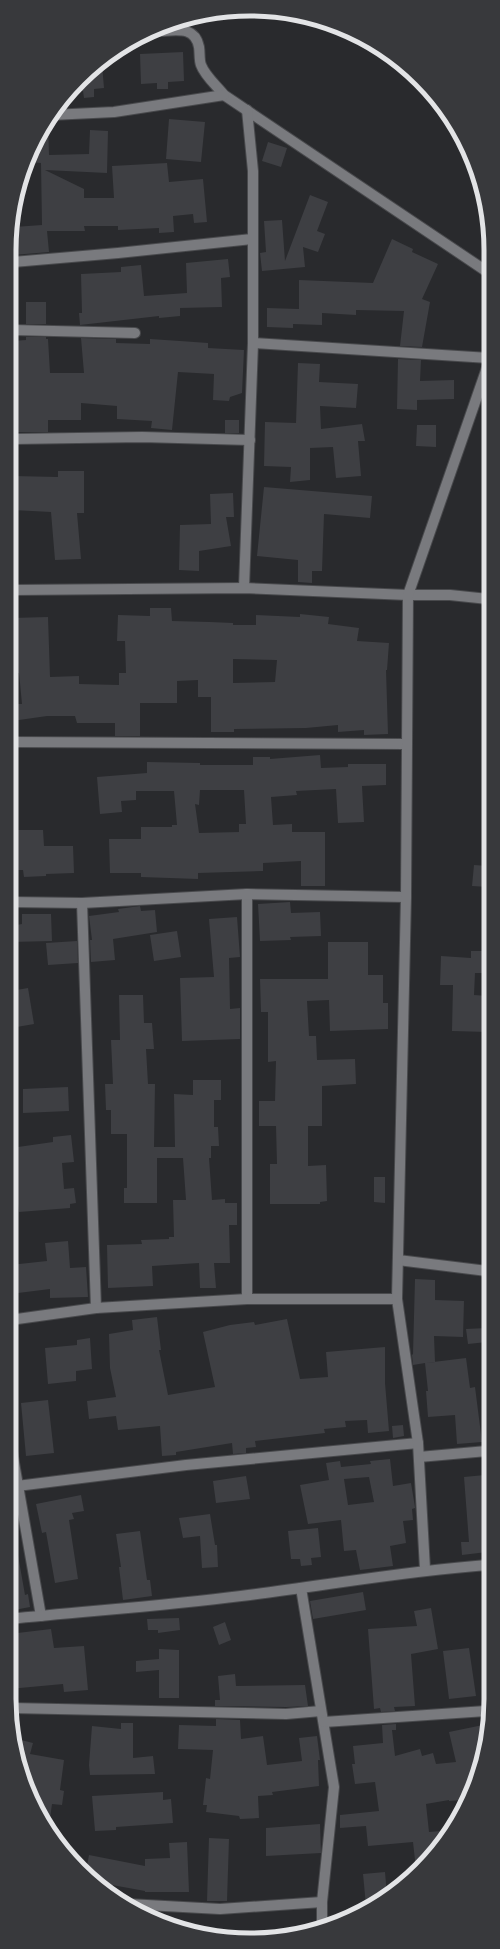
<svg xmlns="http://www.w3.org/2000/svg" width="500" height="1949" font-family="'Times New Roman',serif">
<rect width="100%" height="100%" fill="#292a2d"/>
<g fill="#3e3f43" fill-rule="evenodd">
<polygon points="183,52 184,81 168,82 168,89 157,89 157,83 141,84 140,54"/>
<polygon points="102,64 104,88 94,89 94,97 84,98 83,91 75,91"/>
<polygon points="169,119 205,122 201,162 166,159"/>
<polygon points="48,121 49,155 89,154 90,130 108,131 107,173 45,170 84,189 84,198 114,198 112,166 167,163 169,182 203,179 207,222 194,223 193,214 173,216 174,232 159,233 159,228 118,230 118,226 84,226 85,231 47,231 49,252 13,255 14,227 42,225 41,163 30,162"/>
<polygon points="268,142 287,148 281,167 262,161"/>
<polygon points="310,195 328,202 317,231 325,234 318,252 303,247 305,267 262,271 260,253 266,252 264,221 282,220 285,261"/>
<polygon points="392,239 413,249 412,252 438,264 422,299 430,302 422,347 400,346 404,311 356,310 356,315 322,313 322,325 293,324 293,328 267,327 267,308 299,309 299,280 373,283"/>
<polygon points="228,259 230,277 221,278 222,307 180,308 180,316 159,318 159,316 80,325 79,313 82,313 81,274 121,272 121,267 141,265 144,296 187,293 186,263"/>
<rect x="26" y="302" width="20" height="22"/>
<polygon points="26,337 46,337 46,339 48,339 50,373 84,373 81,338 116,339 116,343 150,344 150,339 180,341 208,343 208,348 244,350 242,393 230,397 229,401 213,400 214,374 178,372 172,430 151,428 152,421 117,419 117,406 81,403 81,420 48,420 48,432 13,432 13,341 26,340"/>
<polygon points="398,359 421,360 420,381 454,380 454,399 417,400 417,410 397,409"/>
<polygon points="298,363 320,364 319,382 358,384 356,408 320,406 321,429 362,424 365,441 358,441 361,476 336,478 333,447 310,448 310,480 290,482 291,467 264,466 265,422 296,423"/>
<rect x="225" y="420" width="14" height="13"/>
<polygon points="417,425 436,425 436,447 416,446"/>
<polygon points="58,471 84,471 84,513 77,513 81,559 55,560 51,512 13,510 13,476 58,477"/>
<polygon points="264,487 372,496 370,518 324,514 322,571 312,571 312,583 298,582 298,560 257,556"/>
<polygon points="233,493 234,517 226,517 231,546 199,551 199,571 179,570 180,525 211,524 210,494"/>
<path d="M150 608H171L172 621 210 622 233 623V625H256V615L300 617V614L329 617 328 624 359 628 357 641 389 643 387 670H386L388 734 364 735V730L338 732V725L306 728 234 729V732H211V697H198V680L177 681V703H140V736H115V723H77L75 716H47L12 721V704H22L19 673H12V618L48 617 50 677 79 676V684L119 685V673H126L125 641H117L118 615 150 616ZM233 659 277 660 275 682 233 683Z"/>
<path d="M320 755 321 768 348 767V764H386V785L362 786 364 822 338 823 336 789 296 791 297 795 271 797 273 825 292 824V832H325V886H301V861L263 863V871L198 873V879L141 877V873H110L109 839H141V827H172V825H177L174 791H136V800L121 801 122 812 100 814 97 777 147 773V762L200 763V765H253V757H270V759ZM200 790H244L246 824H239V832L199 833 195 804 199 805Z"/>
<polygon points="12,830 43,830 44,846 73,846 74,873 46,874 46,876 24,877 23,870 12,870"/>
<polygon points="474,865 488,866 488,887 472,886"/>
<polygon points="290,902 291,913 320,912 321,936 290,937 291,940 260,941 258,904"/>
<polygon points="140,906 141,911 155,910 157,932 113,939 115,960 91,962 90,940 92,940 89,916 119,912 118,909"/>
<polygon points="22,914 51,914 52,941 11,942 11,926 22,924"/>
<polygon points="237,917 240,957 229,958 230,1009 240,1008 240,1039 182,1041 180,978 214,977 209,919"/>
<polygon points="177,931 181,957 154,961 150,935"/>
<polygon points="77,941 78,963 48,965 46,943"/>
<polygon points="328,942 368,942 368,975 383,975 383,1003 388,1003 388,1029 330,1031 329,1000 307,1001 309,1036 316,1036 317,1060 355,1059 356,1084 322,1086 322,1126 308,1126 308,1166 326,1165 327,1201 320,1202 320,1204 270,1204 270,1164 277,1164 276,1126 259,1126 259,1101 275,1101 276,1061 268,1062 268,1012 261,1012 260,979 328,979"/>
<polygon points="471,951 488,951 488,973 475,973 474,995 488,996 488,1032 452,1031 453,985 440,985 441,956 471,958"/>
<polygon points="28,988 34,1024 11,1028 11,991"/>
<polygon points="119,995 143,995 144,1023 152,1023 154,1049 146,1049 148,1084 155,1084 154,1147 175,1147 174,1094 193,1095 193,1080 221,1080 221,1100 214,1100 214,1127 218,1127 219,1146 211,1146 211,1158 209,1158 212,1200 225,1199 225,1203 237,1203 237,1225 229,1225 230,1263 214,1263 216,1288 200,1288 199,1263 152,1266 153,1286 108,1288 107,1245 142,1244 141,1240 169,1239 169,1237 174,1237 173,1200 186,1200 183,1158 157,1158 157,1203 124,1203 124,1188 127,1188 127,1134 111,1134 111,1110 106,1110 105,1084 113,1084 111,1040 120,1040"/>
<polygon points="68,1087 69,1111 23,1113 23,1089"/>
<polygon points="71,1135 74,1162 62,1163 64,1189 74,1188 76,1203 70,1204 70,1208 19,1212 11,1148 53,1142 53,1137"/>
<polygon points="374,1177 385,1177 385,1203 374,1202"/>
<polygon points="68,1241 70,1268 86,1267 88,1297 50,1298 50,1289 10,1294 10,1265 47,1261 45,1243"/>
<polygon points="415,1279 435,1280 435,1300 464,1301 463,1337 434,1336 435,1362 425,1363 466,1358 470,1388 475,1387 482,1442 457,1444 455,1415 428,1417 426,1391 428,1391 425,1363 413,1365 412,1355 413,1354"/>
<polygon points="157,1317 161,1350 159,1350 168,1395 215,1387 203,1332 230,1325 254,1322 255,1325 287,1319 300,1379 328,1377 326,1352 385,1347 385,1383 389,1431 368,1433 367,1420 345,1421 346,1427 324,1429 325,1433 255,1441 256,1447 246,1448 246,1453 233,1454 232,1443 176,1452 176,1455 162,1456 160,1426 118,1430 116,1416 89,1419 87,1401 116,1397 110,1368 109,1334 133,1330 132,1320"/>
<polygon points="487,1328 487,1342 468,1344 466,1329"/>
<polygon points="90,1338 92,1369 76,1371 76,1381 48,1384 45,1348 77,1345 77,1340"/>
<polygon points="48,1400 54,1453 26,1456 21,1403"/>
<polygon points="403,1425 404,1436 393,1438 392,1426"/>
<path d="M390 1459 393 1486 411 1483 415 1507V1508L412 1509 413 1520 403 1521 406 1543 390 1546 393 1566 360 1570 356 1550 344 1551 341 1520 308 1524 300 1485 329 1480 326 1463 340 1461 341 1467 371 1464 370 1461ZM369 1477 374 1502 348 1505 344 1479Z"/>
<polygon points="485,1475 487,1552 462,1555 461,1542 469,1542 464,1477"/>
<polygon points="246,1476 250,1499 216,1503 213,1481"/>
<polygon points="81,1495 84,1511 72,1513 74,1519 69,1520 78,1579 55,1583 46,1532 42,1533 36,1504"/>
<polygon points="210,1514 215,1545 217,1545 218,1567 202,1568 200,1536 183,1538 179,1518"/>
<polygon points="318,1528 321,1557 311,1558 312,1565 301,1566 300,1559 291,1559 288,1531"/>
<polygon points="140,1531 147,1580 150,1580 152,1596 123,1600 119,1567 121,1567 116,1534"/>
<polygon points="9,1538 15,1538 25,1595 28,1594 30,1607 9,1611"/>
<polygon points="363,1592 366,1610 313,1619 310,1601"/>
<polygon points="431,1608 438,1649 411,1654 415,1706 394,1707 395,1711 381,1712 380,1708 374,1709 368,1629 417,1626 414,1611"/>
<polygon points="179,1618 180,1630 158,1633 158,1630 148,1630 147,1619"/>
<polygon points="225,1622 231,1640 219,1645 213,1627"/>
<polygon points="51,1629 54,1648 84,1646 88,1690 64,1692 63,1684 9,1689 9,1634"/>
<polygon points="469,1648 476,1696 449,1699 443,1651"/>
<polygon points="159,1649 179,1650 179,1698 159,1698 159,1670 136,1672 136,1661 159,1659"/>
<polygon points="235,1674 236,1686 305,1685 308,1706 286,1707 215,1706 215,1700 220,1700 218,1676"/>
<polygon points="216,1719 240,1720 241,1739 263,1736 267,1765 302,1761 299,1738 317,1736 320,1760 318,1760 319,1786 272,1792 273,1795 258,1796 259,1818 240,1819 239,1816 206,1812 207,1805 203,1805 206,1778 210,1779 213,1750 178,1749 179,1725 216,1726"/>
<polygon points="121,1723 133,1723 133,1758 153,1756 155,1774 90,1775 89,1765 92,1726 121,1729"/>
<polygon points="396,1724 396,1730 392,1730 395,1756 420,1749 422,1756 433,1753 436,1764 456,1762 449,1732 483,1725 486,1741 486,1746 464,1800 449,1801 449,1800 426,1804 429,1832 452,1830 416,1869 413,1842 368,1846 366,1826 340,1828 340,1815 379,1811 375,1782 355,1784 352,1764 355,1764 353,1746 383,1743 382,1725"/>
<polygon points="17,1739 33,1743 30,1754 64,1760 60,1790 64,1791 62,1805 52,1804 49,1826 27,1791"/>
<polygon points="163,1792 163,1800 171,1799 173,1823 116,1827 116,1830 95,1831 92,1796"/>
<polygon points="320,1824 321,1853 266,1856 266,1828"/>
<polygon points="209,1838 229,1839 227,1901 207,1901"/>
<polygon points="187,1842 189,1892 145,1892 145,1891 101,1883 86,1871 89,1855 145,1866 145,1859 170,1858 169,1843"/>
<polygon points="385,1872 387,1895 366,1906 363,1874"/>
</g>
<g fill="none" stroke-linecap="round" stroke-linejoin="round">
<g stroke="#48494c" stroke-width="12">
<g id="minor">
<path d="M162 31C179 30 195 27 199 47 200 53 199 60 201 65 205 76 217 86 224 95L489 273"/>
<polyline points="51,115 114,112 224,95"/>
<polyline points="13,262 118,253 252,239"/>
<polyline points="13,330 135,333"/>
<polyline points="253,343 489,358"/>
<polyline points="13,439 142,437 250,440"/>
<polyline points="244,588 253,343 253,171 247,110"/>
<polyline points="12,590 244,588 408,595 450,595 488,599"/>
<polyline points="12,742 406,744"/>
<polyline points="247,894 247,1299"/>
<polyline points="11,902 82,903 247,894 406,897"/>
<polyline points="82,903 96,1308"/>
<polyline points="398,1260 487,1271"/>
<polyline points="10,1320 96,1308 247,1299 397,1299"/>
<polyline points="10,1440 41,1616"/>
<polyline points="419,1457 487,1451"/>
<polyline points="17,1486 186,1465 418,1443"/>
<polyline points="425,1569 418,1443 397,1299 406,897 408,595 489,362"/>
<polyline points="301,1588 334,1787 322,1902 322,1927"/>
<path d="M9 1619C86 1611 164 1606 241 1596 323 1586 404 1571 487 1565"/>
<polyline points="11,1708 286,1714 321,1711"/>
<polyline points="324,1722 486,1711"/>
<polyline points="128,1904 220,1909 322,1902"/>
</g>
</g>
<use href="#minor" stroke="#797a7e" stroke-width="10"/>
</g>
<path d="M0 0H500V1949H0ZM250 16H250A234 234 0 0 1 484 250V1699A234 234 0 0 1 250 1933H250A234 234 0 0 1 16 1699V250A234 234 0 0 1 250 16Z" fill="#38393c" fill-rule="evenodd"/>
<path fill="none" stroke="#e3e4e6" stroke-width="5" d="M250 16H250A234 234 0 0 1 484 250V1699A234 234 0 0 1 250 1933H250A234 234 0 0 1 16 1699V250A234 234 0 0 1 250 16Z"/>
</svg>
